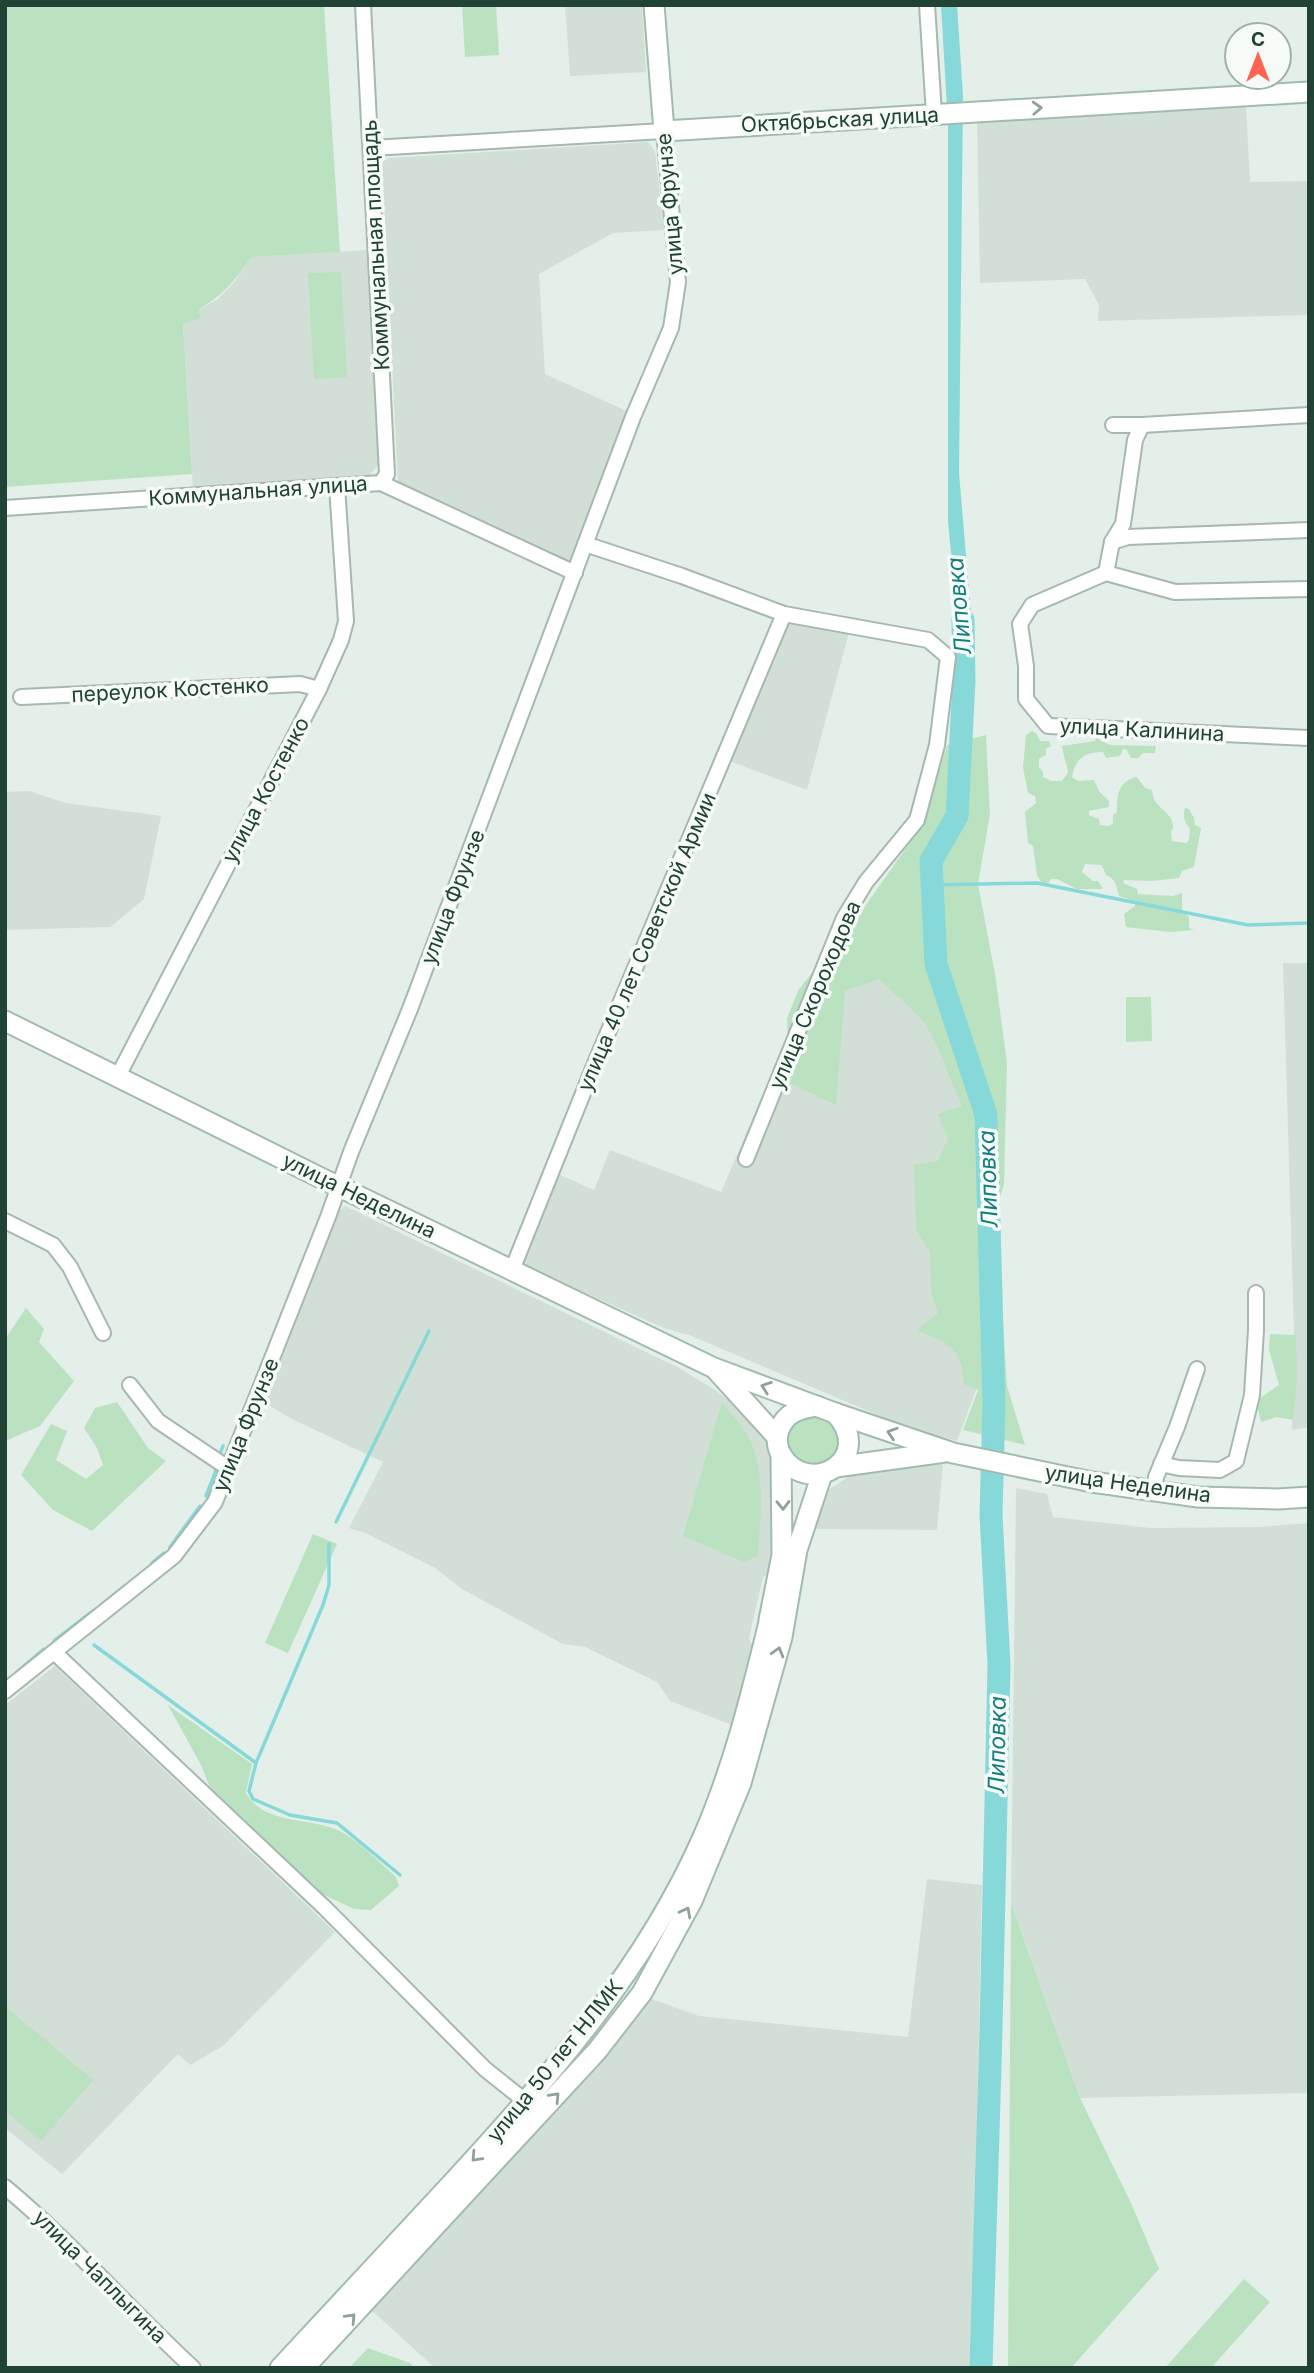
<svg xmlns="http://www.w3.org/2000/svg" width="1314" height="2373" font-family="Inter,sans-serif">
<rect width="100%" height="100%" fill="#e4efe9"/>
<g fill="#d2dfd7">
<polygon points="565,5 642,5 646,72 570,76"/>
<polygon points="1246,105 1250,182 1309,181 1309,315 1098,321 1099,305 1085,279 980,283 977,118"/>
<polygon points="648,142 655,151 664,230 613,233 539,274 545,374 629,412 570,563 403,488 398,483 382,161 390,158"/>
<polygon points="368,250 380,463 367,478 193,489 183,324 200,318 198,310 218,299 235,281 251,257"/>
<polygon points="785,620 849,632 807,790 727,760"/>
<polygon points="29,791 66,803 161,816 144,899 110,927 5,930 5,792"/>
<polygon points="825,952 934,985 971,1105 978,1385 957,1441 906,1427 689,1335 666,1329 519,1263 558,1174 594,1190 610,1150 721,1192"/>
<polygon points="1283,963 1309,963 1309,1427 1292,1430 1294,1332"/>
<polygon points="345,1206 679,1368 715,1390 748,1415 767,1441 775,1464 777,1514 769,1574 763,1577 749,1638 753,1649 735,1726 670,1701 657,1682 585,1647 563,1644 462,1589 435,1568 365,1533 349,1528 383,1462 290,1418 265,1403 337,1213"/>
<polygon points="910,1464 943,1464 937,1530 807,1529 823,1493 853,1474"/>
<polygon points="1016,1488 1047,1494 1053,1517 1150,1528 1258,1527 1309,1523 1309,2093 1080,2098 1011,1903"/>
<polygon points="55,1666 335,1932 223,2046 190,2065 178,2054 62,2174 5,2128 5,1705"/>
<polygon points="927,1879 982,1885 972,2368 435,2368 369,2308 649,1998 699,2016 908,2037"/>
</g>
<g fill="#bbe2c0">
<path d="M5 5H324L340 252 251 257C235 281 223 295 198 310L201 318 183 324 192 474 5 487Z"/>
<polygon points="462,5 496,5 499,55 465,57"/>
<polygon points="341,272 347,377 314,379 308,273"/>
<path d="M1032 731 1037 734 1040 741H1049L1051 746 1046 749V755L1039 759V767L1043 772V777L1051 781H1062L1068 773C1067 763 1063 756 1062 746L1095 741 1096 738 1110 745 1156 746 1155 753H1143L1138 758H1131L1126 749H1123L1120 756 1106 758 1103 752C1084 752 1076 758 1072 777L1078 781 1094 780 1099 791 1109 801V807L1089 811V815L1099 819 1100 825 1109 826 1113 823V815L1117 812C1117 795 1118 781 1137 777L1145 788 1152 790C1153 794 1153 798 1155 801 1162 811 1174 815 1173 829L1171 831 1172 841 1186 843 1189 840 1190 829C1185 823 1182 816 1185 808L1189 809 1194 818 1195 825 1201 828 1194 867 1182 871 1179 878 1151 881 1124 880 1123 883 1137 889 1138 894 1173 896 1182 893V911L1189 917V928L1194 930 1170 932 1126 927 1124 914 1135 906V901L1119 896C1117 887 1115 878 1106 875L1102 865 1085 864 1082 872 1093 881H1098L1103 889H1077L1057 879H1051L1047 885H1043L1037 875 1033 846 1028 843 1025 812 1036 803 1035 796 1028 793 1023 767 1026 735Z"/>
<path d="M986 735 990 814 978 884 995 974 1007 1063 1004 1185 978 1262 983 1273 984 1316 1003 1323 1007 1386 1025 1445 963 1430 978 1390 964 1384C962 1348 950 1343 918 1331L922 1325 938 1313 931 1292 930 1252 916 1230 914 1165 938 1161 948 1138 938 1114 962 1106C949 1079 942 1051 926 1026 916 1010 892 993 879 979L845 991 836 1105 789 1083 787 1018 799 989 863 909 923 824 947 745Z"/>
<polygon points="1126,997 1151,997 1152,1041 1126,1042"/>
<polygon points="26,1308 44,1329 39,1342 74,1381 40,1426 5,1441 5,1339"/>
<polygon points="1270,1334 1296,1335 1297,1381 1293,1420 1277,1417 1261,1422 1256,1401 1279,1385 1269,1350"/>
<polygon points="117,1402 148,1448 166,1461 92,1531 53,1510 21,1475 51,1424 67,1431 56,1460 86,1479 103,1465 97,1448 84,1428 95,1408"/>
<path d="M722 1402C731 1415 745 1428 751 1442 766 1477 760 1519 758 1556L744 1562 683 1536Z"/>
<path d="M821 1412 844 1438 834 1462 807 1468C788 1453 780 1442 796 1420Z"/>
<polygon points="313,1534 337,1544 288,1653 265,1643"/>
<path d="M168 1705 252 1764 246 1793C266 1828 314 1815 345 1834 363 1845 380 1863 396 1877L399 1886 371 1910 354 1909 322 1894 304 1881 214 1798 201 1765Z"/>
<polygon points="1011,1903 1080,2098 1131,2203 1159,2269 1071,2368 1008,2368"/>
<polygon points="5,2006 93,2080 41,2141 5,2111"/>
<polygon points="1244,2279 1270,2302 1211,2368 1165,2368"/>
<polygon points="368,2348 410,2363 414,2368 349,2368"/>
</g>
<polygon fill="#87d8d9" points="941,5 957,5 963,96 959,473 974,649 961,651 948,522 948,125"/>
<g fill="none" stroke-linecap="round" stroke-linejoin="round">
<g stroke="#87d8d9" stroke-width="3.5">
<polyline points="933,885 1037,883 1248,925 1309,923"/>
<polyline points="220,1454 223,1446"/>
<polyline points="206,1496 217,1468"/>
<polyline points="336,1522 429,1331"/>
<polyline points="329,1544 329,1585 323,1605 256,1763 249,1791 253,1799 290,1815 337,1823 400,1875"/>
<polyline points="170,1547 200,1506"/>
<polyline points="152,1563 164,1553"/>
<polyline points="133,1580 149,1567"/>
<polyline points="102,1604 126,1585"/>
<polyline points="54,1641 93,1611"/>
<polyline points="94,1645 256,1763"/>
<polyline points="17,1672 44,1649"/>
</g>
<polyline stroke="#87d8d9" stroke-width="23" points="963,620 964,681 957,816 931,861 936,964 986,1115 994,1404 991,1515 999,1665 991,2030 981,2368"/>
<g stroke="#a6b8af" stroke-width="18">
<g id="street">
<polyline points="363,5 387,474 381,483"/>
<polyline points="927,5 934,114"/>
<polyline points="1113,425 1142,425 1135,440 1123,524 1112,542 1106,573 1032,605 1020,624 1026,666 1026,699 1048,726 1309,738"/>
<polyline points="1142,425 1309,415"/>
<polyline points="5,508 381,483 575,573"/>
<polyline points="1112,542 1128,537 1309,530"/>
<polyline points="585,544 682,576 784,614 928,640 948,657 937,745 917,820 866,882 844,918 746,1159"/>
<polyline points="1106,573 1175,592 1309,589"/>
<polyline points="21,697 300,684 319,689"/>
<polyline points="118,1076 319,689 341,640 346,621 337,486"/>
<polyline points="5,1221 53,1245 70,1267 103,1333"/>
<polyline points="512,1270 596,1061 784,614"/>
<polyline points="130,1385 158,1421 228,1468"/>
<polyline points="1161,1464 1179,1468 1220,1470 1236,1461 1252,1395 1256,1330 1256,1293"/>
<polyline points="1154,1492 1156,1477 1177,1427 1197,1369"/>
<polyline points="54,1652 325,1908 485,2069 525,2101"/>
<polyline points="5,1691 174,1556 215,1502 328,1217 351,1152 410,1009 633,417 671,328 678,282 664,131 371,148"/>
<path d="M5 2187C72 2243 129 2309 193 2368"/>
</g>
</g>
<g stroke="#a1bcaf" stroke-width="23">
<g id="secondary">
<polyline points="654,5 664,131 1309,92"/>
<polyline points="5,1021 317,1176 714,1368 835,1413 953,1453 1092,1482 1198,1497 1278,1499 1309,1497"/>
<polyline points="717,1371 777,1437"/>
<path d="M817 1406C799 1409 786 1412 779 1430 776 1439 777 1448 782 1456 810 1499 877 1458 835 1413"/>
<polyline points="836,1467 945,1452"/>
<polyline points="769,1620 782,1555 781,1454"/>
<path d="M280 2368C338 2306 395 2244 453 2182 549 2077 645 1969 703 1837 735 1764 753 1687 772 1610"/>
<polyline points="304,2368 597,2051 642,1993 692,1901 741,1783 782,1637 797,1550 822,1474"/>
</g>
</g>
<use href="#street" stroke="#fff" stroke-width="14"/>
<use href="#secondary" stroke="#fff" stroke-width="19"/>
</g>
<defs><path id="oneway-chevron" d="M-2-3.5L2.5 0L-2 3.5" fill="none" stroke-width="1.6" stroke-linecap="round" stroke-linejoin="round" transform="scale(1.75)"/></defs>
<g stroke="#90a19a">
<use href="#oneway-chevron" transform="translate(1037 108) rotate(-3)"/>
<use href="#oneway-chevron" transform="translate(766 1387) rotate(-160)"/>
<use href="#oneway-chevron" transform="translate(892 1433) rotate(-162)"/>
<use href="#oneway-chevron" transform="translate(783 1505) rotate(89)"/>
<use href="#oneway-chevron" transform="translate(778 1652) rotate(-74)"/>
<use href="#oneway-chevron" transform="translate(686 1912) rotate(-62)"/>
<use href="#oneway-chevron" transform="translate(555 2097) rotate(-47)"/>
<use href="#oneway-chevron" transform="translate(476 2157) rotate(133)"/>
<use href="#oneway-chevron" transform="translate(351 2318) rotate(-47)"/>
</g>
<g text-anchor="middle" stroke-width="7" stroke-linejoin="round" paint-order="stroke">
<g font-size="21" fill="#214335" stroke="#f6fbf7">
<text transform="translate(840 120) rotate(-3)" y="7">Октябрьская улица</text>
<text transform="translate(670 204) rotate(-95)" y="7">улица Фрунзе</text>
<text transform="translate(376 245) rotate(-93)" y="7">Коммунальная площадь</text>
<text transform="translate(258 491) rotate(-4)" y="7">Коммунальная улица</text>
<text transform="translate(170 690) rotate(-3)" y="7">переулок Костенко</text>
<text transform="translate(1142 730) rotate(3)" y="7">улица Калинина</text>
<text transform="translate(266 790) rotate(-62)" y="7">улица Костенко</text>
<text transform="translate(453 897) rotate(-69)" y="7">улица Фрунзе</text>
<text transform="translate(647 942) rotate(-67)" y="7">улица 40 лет Советской Армии</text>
<text transform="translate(815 995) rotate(-67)" y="7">улица Скороходова</text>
<text transform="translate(359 1196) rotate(26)" y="7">улица Неделина</text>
<text transform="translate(246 1425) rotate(-68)" y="7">улица Фрунзе</text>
<text transform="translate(1128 1484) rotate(8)" y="7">улица Неделина</text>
<text transform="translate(555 2061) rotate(-51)" y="7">улица 50 лет НЛМК</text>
<text transform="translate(100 2277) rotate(45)" y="7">улица Чаплыгина</text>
</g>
<g font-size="23" font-style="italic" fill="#147e81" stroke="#f6fbf7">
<text transform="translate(959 606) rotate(-95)" y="8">Липовка</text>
<text transform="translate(988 1179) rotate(-92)" y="8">Липовка</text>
<text transform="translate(997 1745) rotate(-89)" y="8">Липовка</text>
</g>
</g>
<rect width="1314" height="2373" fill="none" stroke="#214335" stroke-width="14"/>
<g transform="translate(1258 56)"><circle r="33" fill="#f6fbf7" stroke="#a1b1a9" stroke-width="2"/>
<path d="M0-5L12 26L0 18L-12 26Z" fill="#ff6452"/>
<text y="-10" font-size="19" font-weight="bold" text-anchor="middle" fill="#214335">С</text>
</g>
</svg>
